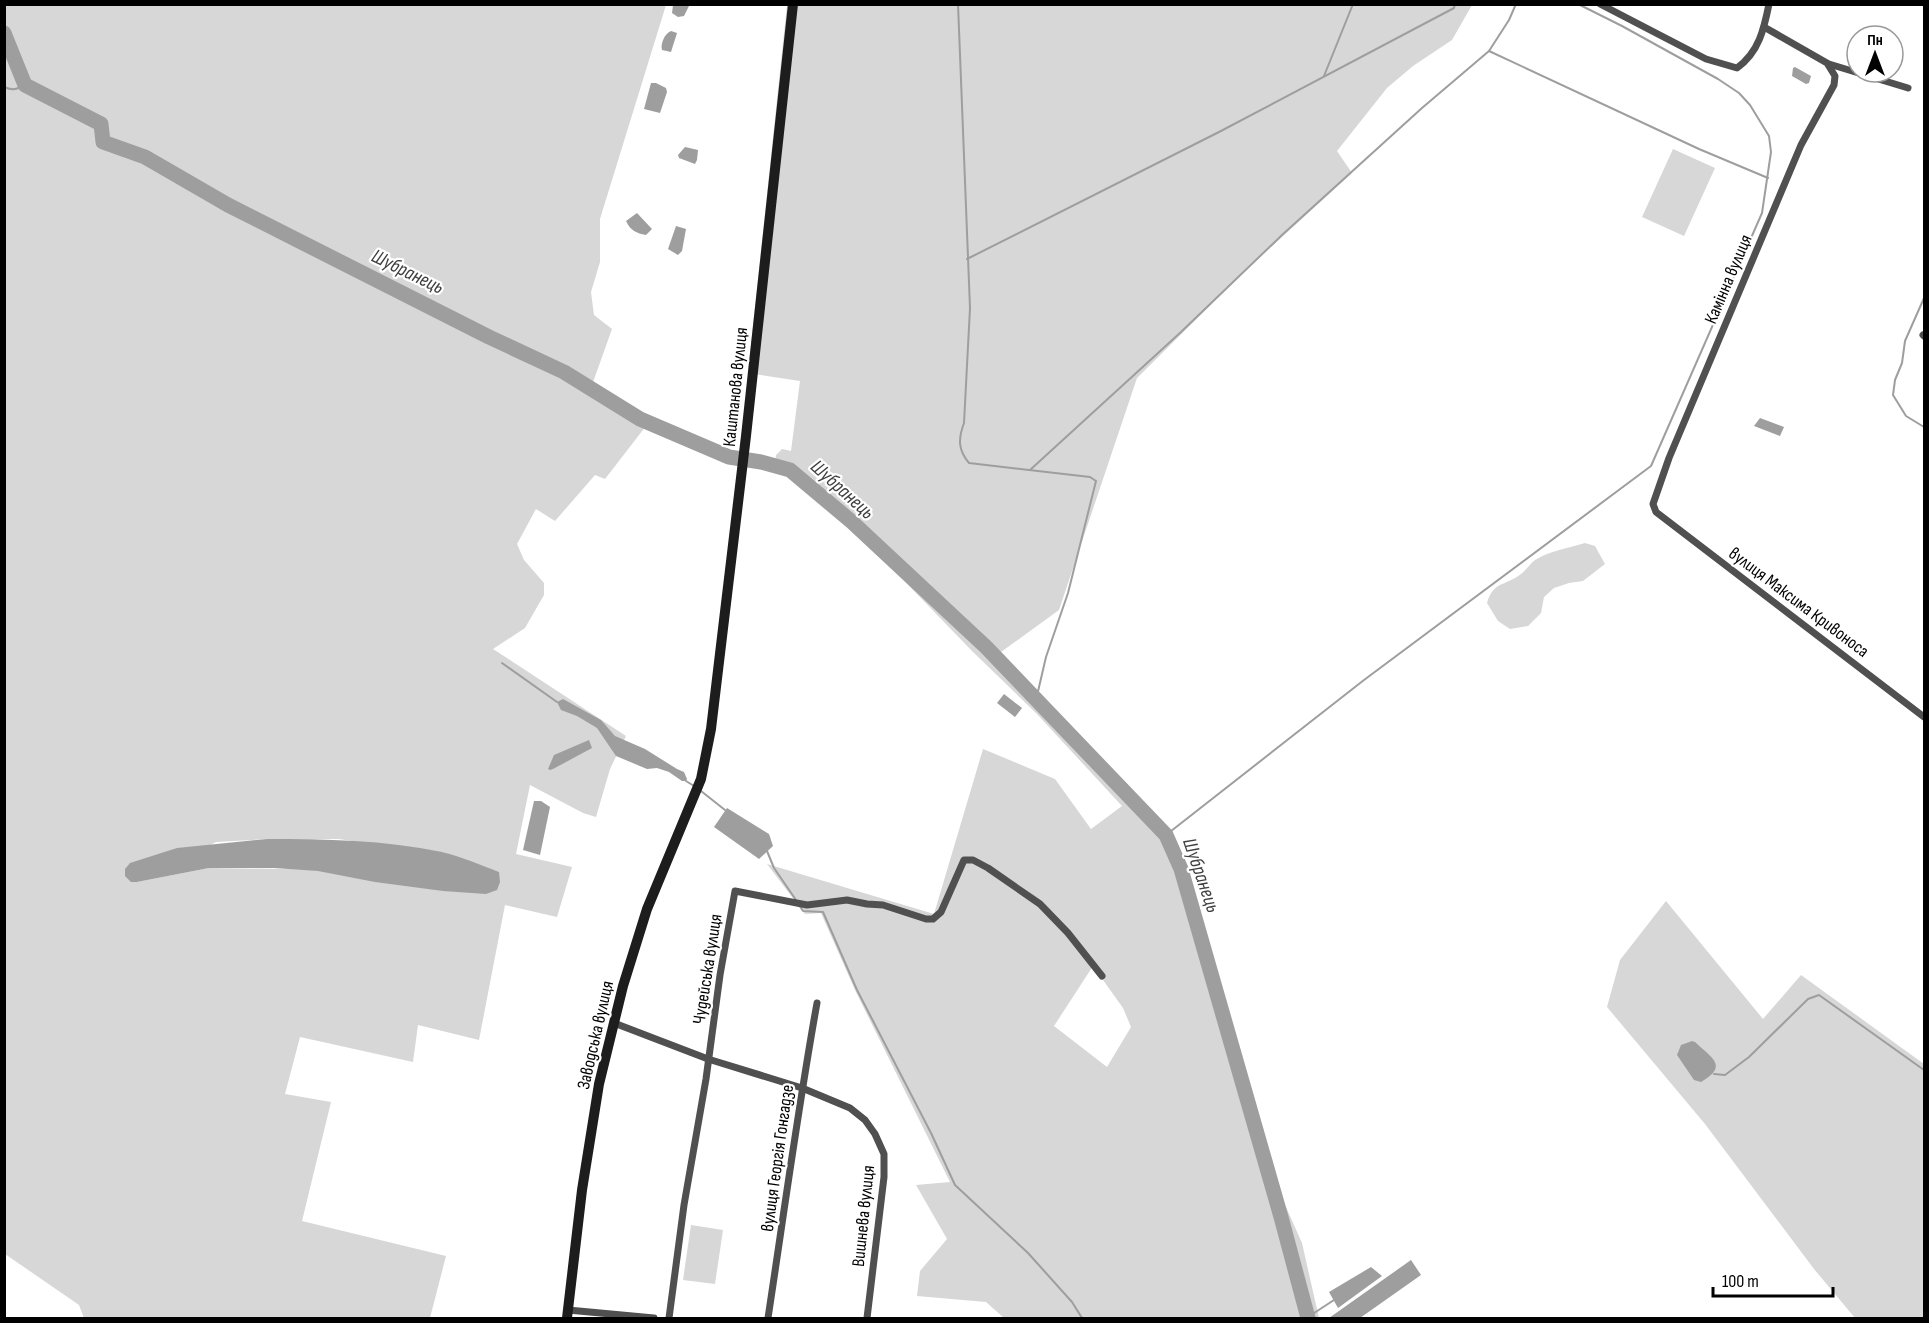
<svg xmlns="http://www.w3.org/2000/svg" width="1929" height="1323" font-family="'Sofia Sans Condensed',sans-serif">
<rect width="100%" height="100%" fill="#fff"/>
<g fill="#d7d7d7" fill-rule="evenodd">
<path d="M4 5H666L600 219V262L591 292 594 315 612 329 592 385 630 407 646 426 605 479 595 475 555 521 536 509 517 544 524 560 544 583V595L525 628 493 649 626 736 610 769 596 817 583 813 530 785 516 854 572 867 557 917 505 905 479 1040 418 1025 413 1062 300 1037 285 1094 331 1102 302 1221 446 1256 430 1318H84L79 1305 5 1254ZM267 839H338L445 853 499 872 209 868 137 882 216 842Z"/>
<path d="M787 5H1472L1452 40 1413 66 1387 88 1337 151 1352 173 1248 268 1137 378 1059 610 1001 652 1168 828 1185 870 1262 1153 1302 1243 1319 1318H1004L986 1302 917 1296 920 1271 947 1239 916 1185 950 1182 855 990 821 913 805 914 767 864 934 914 983 749 1055 779 1091 829 1122 806 1036 713 972 651 886 562 838 518 787 475 774 470 776 455 782 449 791 451 800 381 748 373ZM1093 966 1123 1008 1131 1027 1107 1067 1054 1026Z"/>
<polygon points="1673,149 1715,168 1684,236 1642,217"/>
<path d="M1585 543 1595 546 1605 564 1583 581 1569 583 1554 588 1544 597 1541 613 1528 626 1510 629 1498 621 1487 603C1493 581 1506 586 1521 574 1526 570 1530 564 1535 560 1549 551 1569 548 1585 543Z"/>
<polygon points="1666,901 1763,1019 1801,975 1924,1064 1924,1318 1855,1318 1814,1269 1705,1124 1607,1007 1620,960"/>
<polygon points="691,1225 723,1230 715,1284 683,1280"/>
</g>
<g fill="#9e9e9e">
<polygon points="673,5 689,5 689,6 684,16 678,17 672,13"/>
<path d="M671 31 677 33 671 52 662 50C660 44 665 33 671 31Z"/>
<polygon points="1795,67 1811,76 1809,83 1806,84 1792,76 1793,68"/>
<polygon points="651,83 656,83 666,88 667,92 660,113 644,109"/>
<polygon points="685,147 698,150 697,160 695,164 679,158 678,155"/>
<path d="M637 213 652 229 646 235C636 233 631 231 626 221Z"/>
<polygon points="676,226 686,229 682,251 678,255 668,249"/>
<polygon points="1760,418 1784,427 1780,436 1754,426"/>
<polygon points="1004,694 1022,708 1015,717 997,703"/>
<polygon points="563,699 601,720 615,736 645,749 677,769 684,772 687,779 686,781 682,781 669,772 657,768 647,769 616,756 597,728 577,716 561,710 557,702"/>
<polygon points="589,740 592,748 553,769 550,770 548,769 554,755"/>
<polygon points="534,801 541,801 550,807 540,855 523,850"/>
<polygon points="727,808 769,834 773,846 759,859 714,827"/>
<path d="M267 839C326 839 384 840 442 852 462 857 481 865 499 872L500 882 497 890 486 894 443 891 375 882 318 871 274 868H209L137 882H131L125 876V869L130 863 177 848Z"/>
<path d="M1692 1041 1695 1042C1712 1058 1729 1066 1701 1082L1694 1080 1677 1055 1681 1045Z"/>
<polygon points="1411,1260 1421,1275 1360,1318 1329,1318"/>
<polygon points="1371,1267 1382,1276 1338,1308 1329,1292"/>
</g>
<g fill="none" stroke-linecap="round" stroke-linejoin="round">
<g stroke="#9e9e9e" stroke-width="2">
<path d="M958 4 970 308 964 423C958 439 958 450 969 463L1090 477 1096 481 1068 593 1046 657 1036 700"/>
<polyline points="1489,51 1699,149 1768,178"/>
<polyline points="1324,76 1353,4"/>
<path d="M4 87C13 91 17 89 25 85"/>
<polyline points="967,259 1219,132 1454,8 1455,4"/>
<polyline points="1924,298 1905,341 1902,363 1895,380 1893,395 1906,416 1924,427"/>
<polyline points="1030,470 1181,332 1282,235 1422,108 1489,51 1509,20 1516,4"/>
<polyline points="502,663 557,702"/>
<polyline points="686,781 694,786"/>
<polyline points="701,791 725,810"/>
<polyline points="1166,835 1364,680 1651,466 1762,213 1771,152 1769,136 1750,105 1739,93 1718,79 1622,26 1578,4"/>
<polyline points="767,851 774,868 796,900"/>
<polyline points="799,905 803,911 823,912 857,990 931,1133 955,1185 1028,1253 1072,1302 1082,1318"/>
<polyline points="1714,1074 1725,1075 1749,1057 1808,999 1819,995 1924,1070"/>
<polyline points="1308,1317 1334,1300"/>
</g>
<polyline stroke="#9e9e9e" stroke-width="15" points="4,33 25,85 101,124 103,142 145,157 228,205 489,337 564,372 640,419 729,457 761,462 790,470 852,522 986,647 1166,835 1181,869 1281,1217 1308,1318"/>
<g stroke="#505050" stroke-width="7">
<path d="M1600 4 1706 59 1737 68C1759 52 1764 29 1769 4"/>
<polyline points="1764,27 1827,63 1835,76 1834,85 1801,145 1669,458 1653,504 1656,512 1924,717"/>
<polyline points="1829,64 1908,88"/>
<polyline points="1923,335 1924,336"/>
<polyline points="614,1023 708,1059 802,1088 850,1108 865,1120 875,1134 884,1154 884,1177 867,1318"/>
<polyline points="568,1310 654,1318"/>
<polyline points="669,1318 684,1205 706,1079 720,975 735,891 807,905 847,900 867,904 883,905 926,919 933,919 941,912 964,860 973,860 988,868 1040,904 1068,933 1102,976"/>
<path d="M768 1318C784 1213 798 1108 817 1003"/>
</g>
<polyline stroke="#1d1d1d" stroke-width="10" points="567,1318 582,1190 599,1084 623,986 647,909 701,779 711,729 746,436 793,4"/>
</g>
<g text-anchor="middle" stroke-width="4.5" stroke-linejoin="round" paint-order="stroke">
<g font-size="18" fill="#000" stroke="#fff">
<text transform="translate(1728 279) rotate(-67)" y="6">Камінна вулиця</text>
<text transform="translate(735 387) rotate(-84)" y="6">Каштанова вулиця</text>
<text transform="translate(1799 602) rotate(37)" y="6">вулиця Максима Кривоноса</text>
<text transform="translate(707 969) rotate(-81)" y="6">Чудейська вулиця</text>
<text transform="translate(595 1035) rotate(-77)" y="6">Заводська вулиця</text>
<text transform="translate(777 1158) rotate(-82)" y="6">вулиця Георгія Гонгадзе</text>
<text transform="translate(863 1216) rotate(-84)" y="6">Вишнева вулиця</text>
</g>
<g font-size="20" font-style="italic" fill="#3f3f3f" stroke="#fff">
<text transform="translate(408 271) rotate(26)" y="7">Шубранець</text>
<text transform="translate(843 489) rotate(42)" y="7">Шубранець</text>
<text transform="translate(1202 875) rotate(71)" y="7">Шубранець</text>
</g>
</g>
<rect width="1929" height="1323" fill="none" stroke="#000000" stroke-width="12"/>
<g transform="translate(1875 54)"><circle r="28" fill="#ffffff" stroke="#999999" stroke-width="1.5"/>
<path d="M0-4.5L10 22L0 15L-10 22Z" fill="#000000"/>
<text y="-9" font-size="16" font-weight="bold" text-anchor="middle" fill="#000000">Пн</text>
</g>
<path d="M1713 1287v9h120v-9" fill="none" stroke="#000000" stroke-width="3"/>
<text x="1722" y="1287" font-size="18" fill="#000000" stroke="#ffffff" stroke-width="4.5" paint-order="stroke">100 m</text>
</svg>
